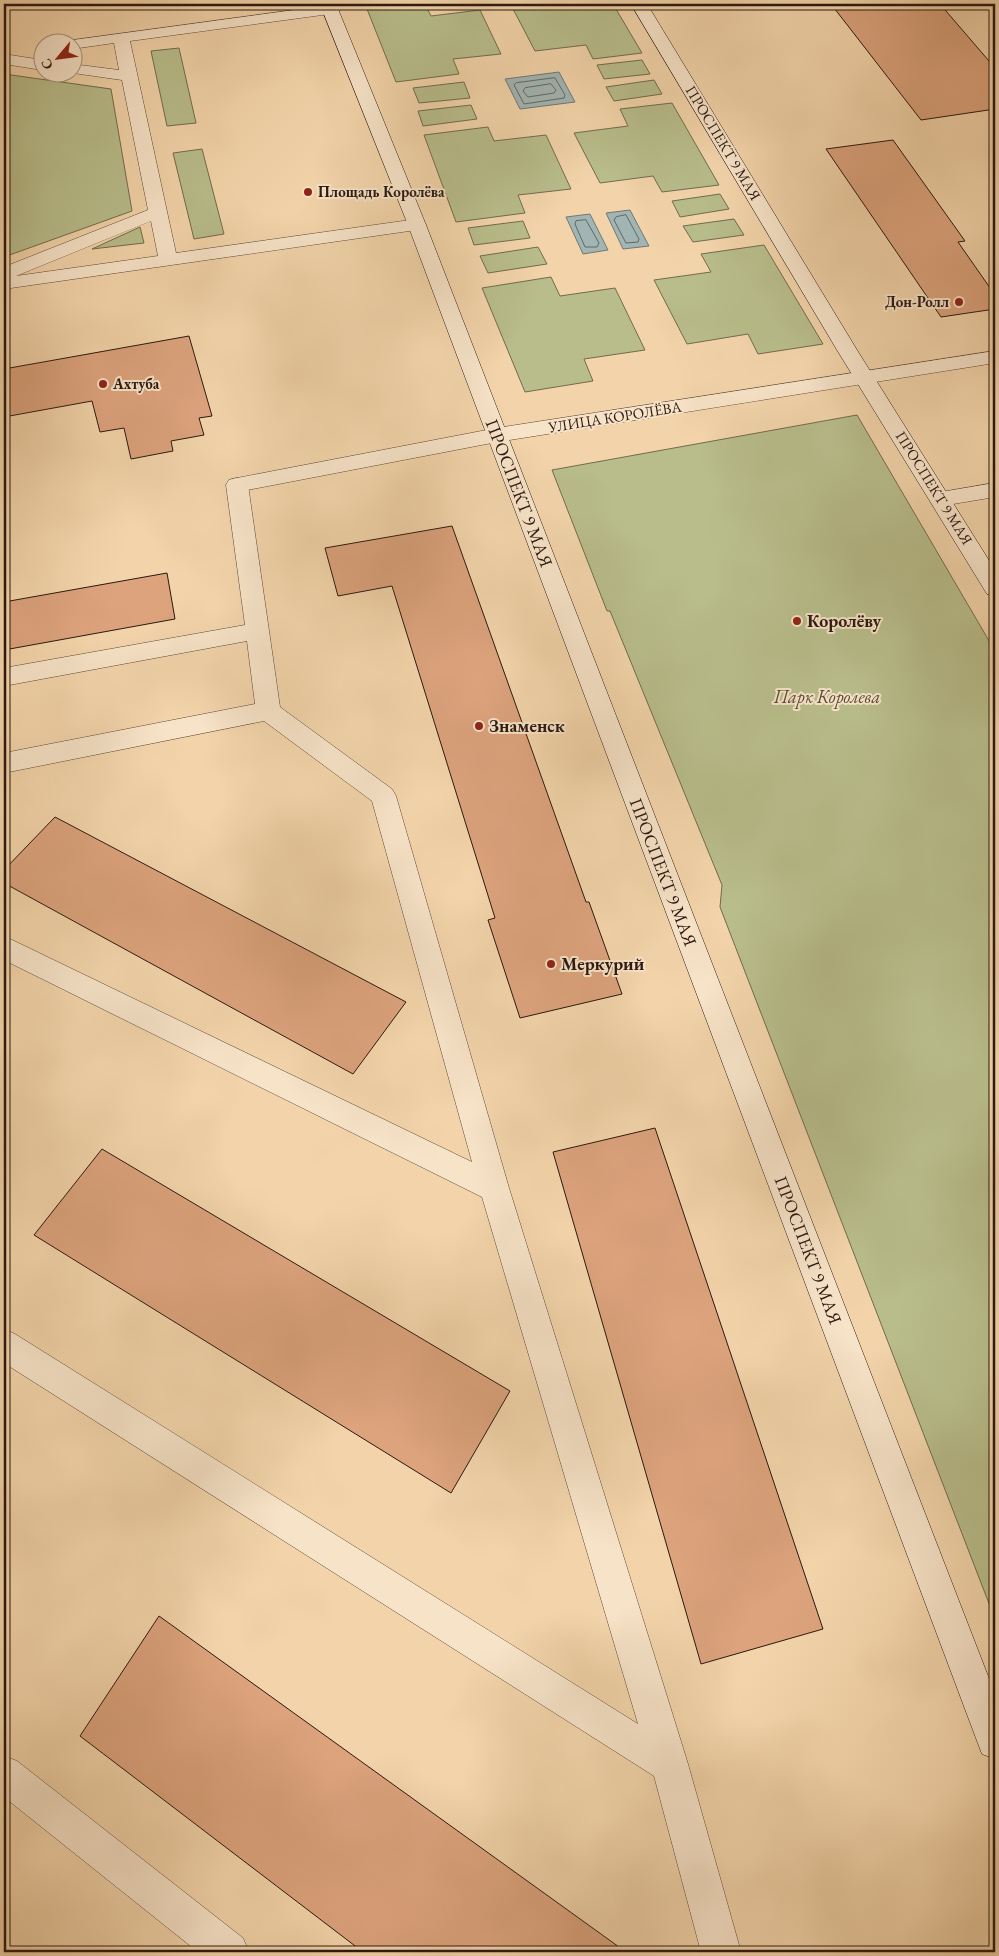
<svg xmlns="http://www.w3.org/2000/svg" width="999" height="1956" font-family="'EB Garamond',serif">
<rect width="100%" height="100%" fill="#f3d4aa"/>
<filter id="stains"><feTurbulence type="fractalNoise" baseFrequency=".004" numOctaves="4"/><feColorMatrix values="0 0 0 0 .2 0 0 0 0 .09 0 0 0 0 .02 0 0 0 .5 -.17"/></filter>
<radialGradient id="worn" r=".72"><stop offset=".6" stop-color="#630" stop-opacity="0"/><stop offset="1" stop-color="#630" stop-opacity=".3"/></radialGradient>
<g fill="#b8bd8b" stroke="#726a4e">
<polygon points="416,4 425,4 431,16 480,10 501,54 453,59 459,74 396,82 367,9"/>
<polygon points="543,4 613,4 642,53 593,59 586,45 535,51 512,7"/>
<polygon points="179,48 196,123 167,126 151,51"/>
<polygon points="642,60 650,74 604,79 597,65"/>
<polygon points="4,74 111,89 132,211 4,257"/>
<polygon points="654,80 662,94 614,101 606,87"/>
<polygon points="464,82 470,98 419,103 413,88"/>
<polygon points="672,103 719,185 662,192 653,176 600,183 574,133 628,126 620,109"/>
<polygon points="471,105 477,119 423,126 418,111"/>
<polygon points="488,127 494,141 546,135 571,189 518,195 525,213 456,222 424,135"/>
<polygon points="202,149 224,234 194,239 173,153"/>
<polygon points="720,194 729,209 680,217 672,201"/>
<polygon points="734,219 744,235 693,242 683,226"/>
<polygon points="523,221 530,238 474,245 468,228"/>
<polygon points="140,227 144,243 92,249"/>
<polygon points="764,245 823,344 758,354 748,334 687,344 654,280 711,272 701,254"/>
<polygon points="538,247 547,264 488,273 480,256"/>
<polygon points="551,277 560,296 615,288 645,350 584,359 593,381 525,392 482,288"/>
<polygon points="857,415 995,651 995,1619 720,907 722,885 610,611 607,611 552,470"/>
</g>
<g fill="#a1b5b4" stroke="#727673">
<polygon points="559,72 575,102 520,109 505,79"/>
<polygon points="630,210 649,246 623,249 606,213"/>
<polygon points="590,214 608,250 583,254 566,217"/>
</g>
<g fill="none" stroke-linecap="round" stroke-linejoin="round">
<g stroke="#666662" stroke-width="1">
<polygon points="555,78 565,95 564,98 524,104 514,85 516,83"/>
<polygon points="551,84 556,90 554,93 528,97 523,91 525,88"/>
<polygon points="626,215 639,239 638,242 626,243 614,220 616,217"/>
<polygon points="586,220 599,243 597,247 585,247 575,224 576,221"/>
</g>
</g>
<g fill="#dca37d" stroke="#2b1811">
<polygon points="831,4 940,4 995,68 995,109 921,120"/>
<polygon points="893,140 965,241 958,242 995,295 995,309 941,317 826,149"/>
<polygon points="189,336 212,416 199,418 204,435 171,441 173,451 131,459 124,428 100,432 92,401 4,417 4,369"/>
<polygon points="452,526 586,902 589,902 622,994 520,1018 488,920 495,918 392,586 338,596 325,548"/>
<polygon points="167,573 175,619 4,650 4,602"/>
<polygon points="55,817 406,1002 353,1074 4,883 4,870"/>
<polygon points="655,1128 823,1629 701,1664 553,1152"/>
<polygon points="102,1149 510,1391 451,1493 34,1235"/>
<polygon points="159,1616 626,1952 363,1952 80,1736"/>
</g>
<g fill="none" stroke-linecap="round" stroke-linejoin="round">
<g stroke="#5d4737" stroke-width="1">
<g id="lane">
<path d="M331 5 337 7 339 10 337 13 130 41 176 253 417 219 423 221 426 225 423 229 4 289V267L148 210 122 80 66 72H72V64L119 70 114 43 72 49V42H65L66 41ZM151 221 158 256 16 276Z"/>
<polygon points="4,54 42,60 42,70 4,64"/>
<polygon points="237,478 245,480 248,485 280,707 392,789 396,796 509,1188 688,1764 741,1952 701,1952 654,1776 4,1363 4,1329 15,1334 638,1724 482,1197 4,960 4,936 472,1162 372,801 264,721 4,773 4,753 255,704 247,641 4,686 4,668 245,625 226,485 229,480"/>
<polygon points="995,483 995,497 941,506 933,504 930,499 933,494 941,492"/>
<polygon points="4,1756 17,1761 243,1938 249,1952 198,1952 4,1797"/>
</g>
</g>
<g stroke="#5d4737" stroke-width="1">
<polygon id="street" points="995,351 995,363 497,442 237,492 229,490 226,485 229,480 237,478 497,428"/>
</g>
<g stroke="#2b1811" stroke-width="1">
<g id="secondary">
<polygon points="320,4 336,4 426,225 995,1694 995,1759 982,1754 977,1741 408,225"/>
<polygon points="631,4 647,4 857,350 995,570 995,596 987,594 837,350"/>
</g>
</g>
<use href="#lane" fill="#f7e3c8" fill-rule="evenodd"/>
<use href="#street" fill="#f7e3c8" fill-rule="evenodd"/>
<use href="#secondary" fill="#f7e3c8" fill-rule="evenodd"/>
</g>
<g fill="#8f2418" stroke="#f7e3c8" stroke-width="2">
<circle cx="308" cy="192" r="5"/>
<circle cx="959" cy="302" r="5"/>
<circle cx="103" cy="384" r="5"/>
<circle cx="797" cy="621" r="5"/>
<circle cx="479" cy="726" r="5"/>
<circle cx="551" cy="964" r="5"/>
</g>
<g text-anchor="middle" stroke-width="4" stroke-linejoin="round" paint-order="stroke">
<g font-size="15" fill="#2b1811" stroke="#f7e3c8">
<text transform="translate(723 143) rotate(59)" y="5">ПРОСПЕКТ 9 МАЯ</text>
<text transform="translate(615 417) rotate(-9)" y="5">УЛИЦА КОРОЛЁВА</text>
<text transform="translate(934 488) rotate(58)" y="5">ПРОСПЕКТ 9 МАЯ</text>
</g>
<g font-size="15" font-weight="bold" fill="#2b1811" stroke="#f7e3c8" text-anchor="start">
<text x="318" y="197">Площадь Королёва</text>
<text x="949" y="307" text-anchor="end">Дон-Ролл</text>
<text x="113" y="389">Ахтуба</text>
</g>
<g font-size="18" fill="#2b1811" stroke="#f7e3c8">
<text transform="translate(519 493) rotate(69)" y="6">ПРОСПЕКТ 9 МАЯ</text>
<text transform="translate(663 872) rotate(69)" y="6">ПРОСПЕКТ 9 МАЯ</text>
<text transform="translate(808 1250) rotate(69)" y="6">ПРОСПЕКТ 9 МАЯ</text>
</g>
<g font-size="18" font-weight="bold" fill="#2b1811" stroke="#f7e3c8" text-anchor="start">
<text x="807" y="627">Королёву</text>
<text x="489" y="732">Знаменск</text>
<text x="561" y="970">Меркурий</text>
</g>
<g font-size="18" font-style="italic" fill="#554a36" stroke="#f7e3c8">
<text x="827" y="703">Парк Королева</text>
</g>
</g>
<rect width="999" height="1956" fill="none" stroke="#f3d4aa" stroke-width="20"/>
<rect x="5" y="5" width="989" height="1946" fill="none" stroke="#2b1811" stroke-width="2.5"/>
<rect x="10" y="10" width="979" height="1936" fill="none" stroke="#2b1811"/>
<g transform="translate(58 58) rotate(241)"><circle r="24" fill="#f7e3c8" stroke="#a5927f"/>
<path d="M0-4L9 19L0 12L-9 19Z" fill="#8f2418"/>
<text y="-8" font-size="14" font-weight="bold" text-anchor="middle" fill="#2b1811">С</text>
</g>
<rect width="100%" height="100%" filter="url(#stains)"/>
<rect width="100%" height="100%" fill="url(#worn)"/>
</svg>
